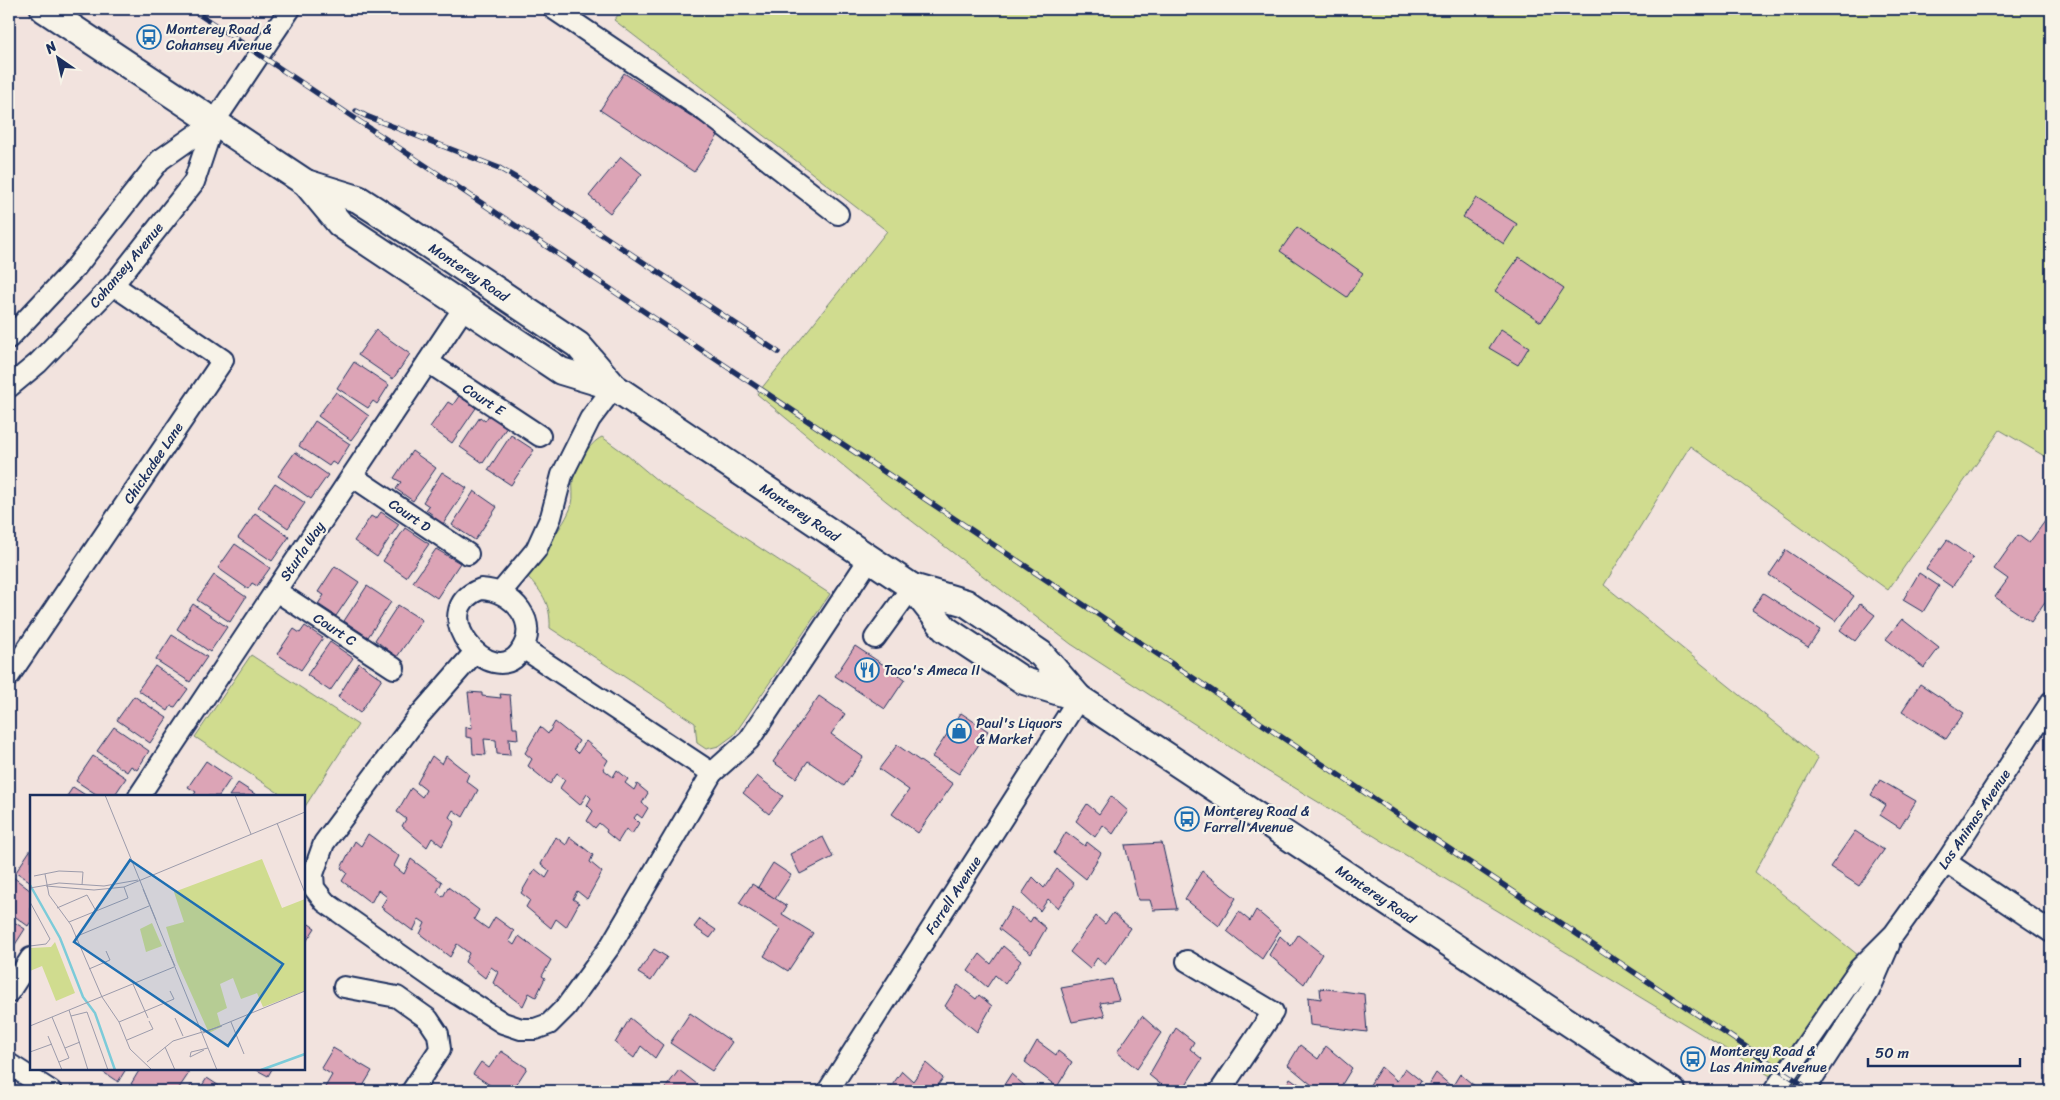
<svg xmlns="http://www.w3.org/2000/svg" width="2060" height="1100" font-family="Sriracha,sans-serif">
<rect width="100%" height="100%" fill="#f2e3de"/>
<filter id="ink" filterUnits="userSpaceOnUse"><feTurbulence type="fractalNoise" baseFrequency=".02" numOctaves="2"/><feDisplacementMap in="SourceGraphic" scale="10" xChannelSelector="R" yChannelSelector="G"/><feConvolveMatrix kernelMatrix="1 2 1 2 8 2 1 2 1" color-interpolation-filters="sRGB"/></filter>
<g filter="url(#ink)">
<g fill="#d0dc8f" stroke="#768676">
<polygon points="623,9 2051,9 2051,460 2000,430 1888,590 1690,446 1604,585 1818,758 1755,872 1884,976 1795,1091 1267,771 1071,644 886,501 757,394 887,231 614,20"/>
<path d="M602 437 627 455 658 481 830 594 734 735 719 746 706 749 697 743 695 723 550 628C551 603 541 590 524 573 539 554 565 527 572 504 574 497 572 488 573 481 575 466 589 443 602 437Z"/>
<polygon points="251,655 358,725 304,808 304,796 283,796 195,737"/>
</g>
<g fill="#dca4b6" stroke="#1b2f5e">
<polygon points="624,73 719,134 694,172 600,110"/>
<polygon points="621,157 642,174 610,213 589,196"/>
<polygon points="1476,198 1517,224 1504,244 1463,217"/>
<polygon points="1297,227 1363,273 1347,297 1280,251"/>
<polygon points="1519,257 1564,288 1541,322 1495,291"/>
<polygon points="1501,329 1529,347 1518,365 1489,348"/>
<polygon points="376,330 410,354 393,379 358,355"/>
<polygon points="354,362 389,385 377,404 373,401 368,408 337,388"/>
<polygon points="336,392 369,416 351,440 318,416"/>
<polygon points="459,396 476,408 452,443 430,427 448,402 453,405"/>
<polygon points="489,415 507,427 483,463 460,447 480,417 485,421"/>
<polygon points="315,421 350,444 337,465 332,462 329,466 299,446"/>
<polygon points="511,435 534,450 511,485 488,470"/>
<polygon points="412,451 436,468 413,501 396,489 401,482 394,478"/>
<polygon points="295,452 328,475 311,499 278,476"/>
<polygon points="442,472 467,488 443,524 432,517 433,515 426,510 429,506 423,502"/>
<polygon points="275,483 305,503 288,528 258,507"/>
<polygon points="474,491 497,507 475,540 452,525"/>
<polygon points="381,512 399,524 377,557 354,541 371,516 376,519"/>
<polygon points="255,513 289,537 272,561 238,538"/>
<polygon points="2051,513 2051,593 2031,622 1995,597 2008,579 1994,569 2018,535 2029,543"/>
<polygon points="405,528 429,544 406,577 383,561"/>
<polygon points="1947,540 1973,558 1952,587 1926,569"/>
<polygon points="235,544 270,568 257,586 252,583 248,589 218,568"/>
<polygon points="436,549 460,563 437,598 413,582"/>
<polygon points="1786,550 1854,596 1836,621 1769,575"/>
<polygon points="335,566 359,582 336,616 318,604 324,595 318,592"/>
<polygon points="1919,573 1939,586 1923,612 1903,600"/>
<polygon points="214,575 246,597 230,622 197,600"/>
<polygon points="367,586 391,602 368,637 344,621"/>
<polygon points="1763,593 1820,630 1808,647 1752,610"/>
<polygon points="193,604 227,627 210,652 177,629"/>
<polygon points="1860,604 1875,615 1855,641 1840,630"/>
<polygon points="398,605 422,620 397,657 375,640"/>
<polygon points="1902,619 1939,648 1924,668 1886,639"/>
<polygon points="305,626 323,638 301,670 277,654 294,629 300,633"/>
<polygon points="172,635 207,657 190,682 156,660"/>
<polygon points="330,642 353,658 330,691 307,675"/>
<polygon points="855,646 905,679 885,709 835,676"/>
<polygon points="359,663 382,679 360,713 338,697"/>
<polygon points="155,666 188,689 175,707 171,706 168,711 138,690"/>
<polygon points="1920,684 1964,713 1946,739 1902,711"/>
<polygon points="468,692 482,693 482,696 501,698 500,694 510,695 513,728 517,728 518,739 509,738 510,755 497,754 496,740 484,739 486,755 473,754 472,738 466,737 466,727 472,728"/>
<polygon points="134,696 167,718 150,743 117,720"/>
<polygon points="819,696 845,714 831,734 863,757 844,786 808,761 796,778 773,762"/>
<polygon points="961,713 988,731 959,774 932,757"/>
<polygon points="555,722 579,741 574,749 578,753 586,741 608,760 603,769 613,777 617,770 628,779 625,783 634,790 637,784 648,793 642,803 648,808 642,818 637,814 634,818 639,823 632,834 626,829 618,842 606,832 607,830 599,823 595,828 587,821 593,811 587,805 591,798 587,794 580,805 560,788 565,780 557,774 550,784 528,766 532,759 525,753 540,727 548,734"/>
<polygon points="114,727 149,751 137,770 131,766 127,772 97,751"/>
<polygon points="897,745 953,784 918,833 892,814 909,790 879,769"/>
<polygon points="93,756 126,778 114,796 99,796 76,781"/>
<polygon points="432,756 442,764 446,756 469,774 466,781 478,790 463,817 453,810 449,817 455,822 442,846 432,838 427,847 402,826 406,819 397,812 411,788 422,797 426,790 417,783"/>
<polygon points="206,761 231,778 219,796 193,796 196,792 188,787"/>
<polygon points="757,776 783,796 769,814 743,793"/>
<polygon points="1880,780 1916,801 1900,828 1880,815 1886,805 1871,795"/>
<polygon points="238,783 258,796 229,796"/>
<polygon points="73,787 87,796 67,796"/>
<polygon points="1111,796 1128,811 1113,834 1103,825 1095,837 1076,821 1087,804 1099,814"/>
<polygon points="1855,831 1884,850 1859,886 1830,867"/>
<polygon points="1066,832 1085,846 1087,842 1101,853 1086,879 1054,853"/>
<polygon points="368,834 399,856 394,866 404,874 411,859 442,882 437,892 443,897 448,887 479,910 474,919 488,929 495,917 514,931 509,941 514,945 519,936 551,960 542,976 545,978 536,997 529,993 523,1006 493,983 498,972 491,967 485,978 465,962 469,953 457,944 450,957 420,934 425,923 419,919 413,931 381,907 387,897 378,890 371,903 342,881 347,873 341,868 355,841 361,846"/>
<polygon points="556,837 566,845 570,837 593,855 590,862 602,872 587,899 577,891 573,899 579,903 566,927 556,919 551,928 526,907 530,900 521,893 535,869 546,878 550,871 541,864"/>
<polygon points="823,837 833,857 800,874 790,854"/>
<polygon points="1162,843 1177,909 1153,910 1150,900 1138,900 1125,845"/>
<polygon points="31,849 31,882 16,872"/>
<polygon points="773,863 791,875 775,899 758,887"/>
<polygon points="1057,869 1074,884 1058,908 1048,899 1040,911 1022,894 1033,877 1044,888"/>
<polygon points="1202,871 1236,898 1219,926 1185,899"/>
<polygon points="13,877 31,891 31,921 28,926 9,912 9,883"/>
<polygon points="752,884 787,906 782,914 813,933 788,971 764,956 781,930 739,903"/>
<polygon points="1012,907 1030,922 1033,917 1046,928 1031,954 999,929"/>
<polygon points="1256,910 1280,930 1262,959 1227,931 1239,912 1250,921"/>
<polygon points="1113,913 1130,928 1105,965 1097,958 1090,969 1070,952 1096,916 1105,924"/>
<polygon points="9,919 25,929 9,954"/>
<polygon points="700,919 716,930 710,938 694,927"/>
<polygon points="304,921 315,928 304,945"/>
<polygon points="1298,935 1322,954 1304,984 1269,955 1280,936 1291,946"/>
<polygon points="1003,946 1021,961 1005,984 995,975 987,987 968,971 980,954 991,964"/>
<polygon points="654,949 667,957 651,981 638,973"/>
<polygon points="1112,979 1119,1000 1100,1003 1105,1016 1072,1022 1061,988"/>
<polygon points="958,985 976,999 979,995 992,1006 977,1032 945,1006"/>
<polygon points="1320,988 1364,994 1367,1032 1310,1025 1308,997 1321,999"/>
<polygon points="690,1013 732,1042 712,1071 670,1043"/>
<polygon points="1142,1016 1161,1033 1137,1069 1117,1052"/>
<polygon points="630,1018 663,1045 655,1058 641,1046 634,1058 615,1043"/>
<polygon points="1176,1028 1194,1042 1190,1049 1202,1059 1182,1091 1169,1091 1149,1075"/>
<polygon points="1037,1041 1056,1055 1058,1051 1072,1062 1057,1087 1025,1062"/>
<polygon points="1300,1045 1318,1059 1326,1046 1352,1068 1338,1091 1319,1091 1288,1065"/>
<polygon points="333,1048 372,1071 360,1091 328,1091 324,1089 332,1075 321,1068"/>
<polygon points="501,1051 527,1068 512,1091 499,1091 473,1074 481,1062 489,1068"/>
<polygon points="926,1063 943,1078 934,1091 894,1091 890,1088 902,1071 913,1081"/>
<polygon points="1381,1067 1397,1081 1405,1068 1421,1081 1415,1091 1366,1091"/>
<polygon points="102,1069 126,1069 118,1082 103,1072"/>
<polygon points="140,1069 181,1069 189,1073 177,1091 142,1091 131,1084"/>
<polygon points="255,1069 272,1069 268,1076"/>
<polygon points="679,1070 702,1088 700,1091 663,1091"/>
<polygon points="1436,1073 1452,1087 1460,1074 1476,1087 1474,1091 1425,1091"/>
<polygon points="1011,1074 1031,1091 1000,1091"/>
<polygon points="207,1078 227,1091 188,1091 191,1085 199,1090"/>
<polygon points="1290,1078 1309,1091 1284,1091"/>
<polygon points="473,1085 483,1091 468,1091"/>
</g>
<g fill="none" stroke-linecap="round" stroke-linejoin="round">
<g stroke="#1b2f5e" stroke-width="24">
<g id="minor">
<polyline points="554,9 705,111 838,214"/>
<polyline points="9,338 76,267 160,160 214,122"/>
<polyline points="428,362 540,436"/>
<polyline points="9,387 38,363 113,285 194,182 214,122 290,9"/>
<polyline points="352,476 468,554"/>
<path d="M481 589C513 590 541 623 520 652 493 692 422 611 481 589Z"/>
<polyline points="276,591 394,668"/>
<polyline points="501,592 536,550 551,517 562,475 590,419 614,387"/>
<polyline points="875,638 912,587"/>
<polyline points="523,648 712,773"/>
<polyline points="475,652 418,717 324,843 313,874 314,888 325,902 440,983 503,1023 521,1029 535,1029 549,1024 566,1007 611,945 712,773 749,740 870,558"/>
<polyline points="9,676 223,360 113,285"/>
<polyline points="139,796 465,306"/>
<polyline points="1946,862 2051,932"/>
<polyline points="1187,961 1273,1012 1220,1091"/>
<polyline points="344,987 397,997 428,1019 438,1034 440,1049 412,1091"/>
<polyline points="9,992 31,958"/>
<polyline points="9,1064 51,1091"/>
<polyline points="828,1091 1079,698"/>
<polyline points="1774,1091 1859,969 1894,934 1946,862 2051,702"/>
<polyline points="1804,1091 1869,991 1889,945"/>
</g>
</g>
<g stroke="#1b2f5e" stroke-width="30">
<g id="major">
<polyline points="44,9 306,183 340,224 561,371 614,387"/>
<polyline points="306,183 358,199 408,231 578,345 614,387 912,587 945,629 1024,681 1079,698 1111,719 1672,1091"/>
<polyline points="912,587 966,603 1041,654 1079,698"/>
</g>
</g>
<use href="#minor" stroke="#f7f3e8" stroke-width="20"/>
<use href="#major" stroke="#f7f3e8" stroke-width="26"/>
<g stroke="#1b2f5e" stroke-width="5.5">
<g id="rail">
<polyline points="191,9 1812,1091"/>
<polyline points="356,111 366,116 499,168 523,182 778,352"/>
</g>
</g>
<use href="#rail" stroke="#f7f3e8" stroke-width="4" stroke-dasharray="11" stroke-linecap="butt"/>
</g>
</g>
<defs>
<g id="bus-ring" transform="scale(1.25)"><circle r="9.5" fill="#f7f3e8" stroke="#1f6fb2" stroke-width="1.5"/><path d="M-5-6H5V4H4V6H2V4H-2V6H-4V4H-5ZM-3.5-4V0h7V-4ZM-3.5 1.2v1.5H-2V1.2ZM2 1.2v1.5H3.5V1.2Z" fill="#1f6fb2"/></g>
<g id="restaurant-ring" transform="scale(1.25)"><circle r="9.5" fill="#f7f3e8" stroke="#1f6fb2" stroke-width="1.5"/><path d="M-5-6h1v4h1v-4h1v4h1v-4h1v5L-1.5 .5V6h-2V.5L-5-1ZM5-6V6H3V1.5H1.5Q1.5-4 5-6Z" fill="#1f6fb2"/></g>
<g id="shop-ring" transform="scale(1.25)"><circle r="9.5" fill="#f7f3e8" stroke="#1f6fb2" stroke-width="1.5"/><path d="M-5-2.5h2.3a2.7 3.5 0 0 1 5.4 0H5L5.5 6h-11ZM-1.5-2.5h3a1.5 2.3 0 0 0-3 0Z" fill="#1f6fb2"/></g>
</defs>
<g fill-rule="evenodd">
<use href="#bus-ring" x="149" y="37"/>
<use href="#restaurant-ring" x="867" y="670"/>
<use href="#shop-ring" x="959" y="731"/>
<use href="#bus-ring" x="1187" y="819"/>
<use href="#bus-ring" x="1693" y="1059"/>
</g>
<g text-anchor="middle" stroke-width="4.5" stroke-linejoin="round" paint-order="stroke">
<g font-size="14" fill="#1b2f5e" stroke="#f7f3e8" text-anchor="start">
<text x="166" y="34">Monterey Road &amp;<tspan x="166" dy="16">Cohansey Avenue</tspan></text>
<text x="884" y="675">Taco's Ameca II</text>
<text x="976" y="728">Paul's Liquors<tspan x="976" dy="16">&amp; Market</tspan></text>
<text x="1204" y="816">Monterey Road &amp;<tspan x="1204" dy="16">Farrell Avenue</tspan></text>
<text x="1710" y="1056">Monterey Road &amp;<tspan x="1710" dy="16">Las Animas Avenue</tspan></text>
</g>
<g font-size="14" fill="#1b2f5e" stroke="#f7f3e8">
<text transform="translate(126 265) rotate(-50)" y="5">Cohansey Avenue</text>
<text transform="translate(469 272) rotate(34)" y="5">Monterey Road</text>
<text transform="translate(484 399) rotate(33)" y="5">Court E</text>
<text transform="translate(153 463) rotate(-56)" y="5">Chickadee Lane</text>
<text transform="translate(800 512) rotate(34)" y="5">Monterey Road</text>
<text transform="translate(410 515) rotate(34)" y="5">Court D</text>
<text transform="translate(302 551) rotate(-56)" y="5">Sturla Way</text>
<text transform="translate(335 629) rotate(33)" y="5">Court C</text>
<text transform="translate(1974 819) rotate(-56)" y="5">Las Animas Avenue</text>
<text transform="translate(1376 894) rotate(34)" y="5">Monterey Road</text>
<text transform="translate(953 895) rotate(-57)" y="5">Farrell Avenue</text>
</g>
</g>
<g transform="translate(30 795)">
<rect width="275" height="275" fill="#f2e3de"/>
<path d="M232 64 252 113 275 104V196L233 212 227 198 211 204 203 183 190 189 197 213 187 218 191 232 179 238 147 167 136 132 154 127 144 97ZM122 128 132 151 116 157 110 134ZM25 147 45 198 26 206 12 171 0 176V153L21 152Z" fill="#d0dc8f"/>
<path fill="none" stroke="#7ccbd9" stroke-width="2.5" d="M0 90 30 143 53 202 65 218 85 275M231 275 275 259"/>
<path fill="none" stroke="#9c9bab" stroke-width="1" d="M75 0 126 125M205 0 221 39M247 28 275 98M15 79 19 100 41 130 72 202 89 227 100 254 122 275M4 81 29 76 53 77 52 90M16 91 64 95 94 92 275 17M0 93 29 88 74 91 108 85M113 94 187 275M0 107 20 144 16 149 0 151M27 113 57 100 66 116M39 127 98 103 94 92M45 142 119 111M138 155 145 171M59 174 80 165 76 156M103 189 118 223M39 215 58 275M41 221 57 217 78 275M22 222 39 263 29 267M145 223 153 241M89 227 144 204 140 196M201 227 214 259M0 231 144 172M173 238 275 196M18 241 32 275M97 245 123 234 119 226M135 252 145 275M35 253 50 247M174 255 160 262 161 257 178 253M0 257 22 249M117 267 143 246 192 231"/>
<path fill="#1f6fb2" fill-opacity="0.15" stroke="#1f6fb2" stroke-width="2.5" d="M100 65 253 169 198 251 44 147Z"/>
<rect width="275" height="275" fill="none" stroke="#1b2f5e" stroke-width="2.5"/>
</g>
<rect width="2060" height="1100" fill="none" stroke="#f7f3e8" stroke-width="30"/>
<rect x="15" y="15" width="2030" height="1070" fill="none" stroke="#1b2f5e" stroke-width="2" filter="url(#ink)"/>
<g transform="translate(58 58) rotate(326)" stroke="#f7f3e8" stroke-width="4" paint-order="stroke">
<path d="M0-4L9 19L0 12L-9 19Z" fill="#1b2f5e"/>
<text y="-8" font-size="14" font-weight="bold" text-anchor="middle" fill="#1b2f5e">N</text>
</g>
<path d="M1868 1058v8h152v-8" fill="none" stroke="#1b2f5e" stroke-width="2.5"/>
<text x="1875" y="1058" font-size="15" fill="#1b2f5e" stroke="#f7f3e8" stroke-width="4" paint-order="stroke">50 m</text>
</svg>
